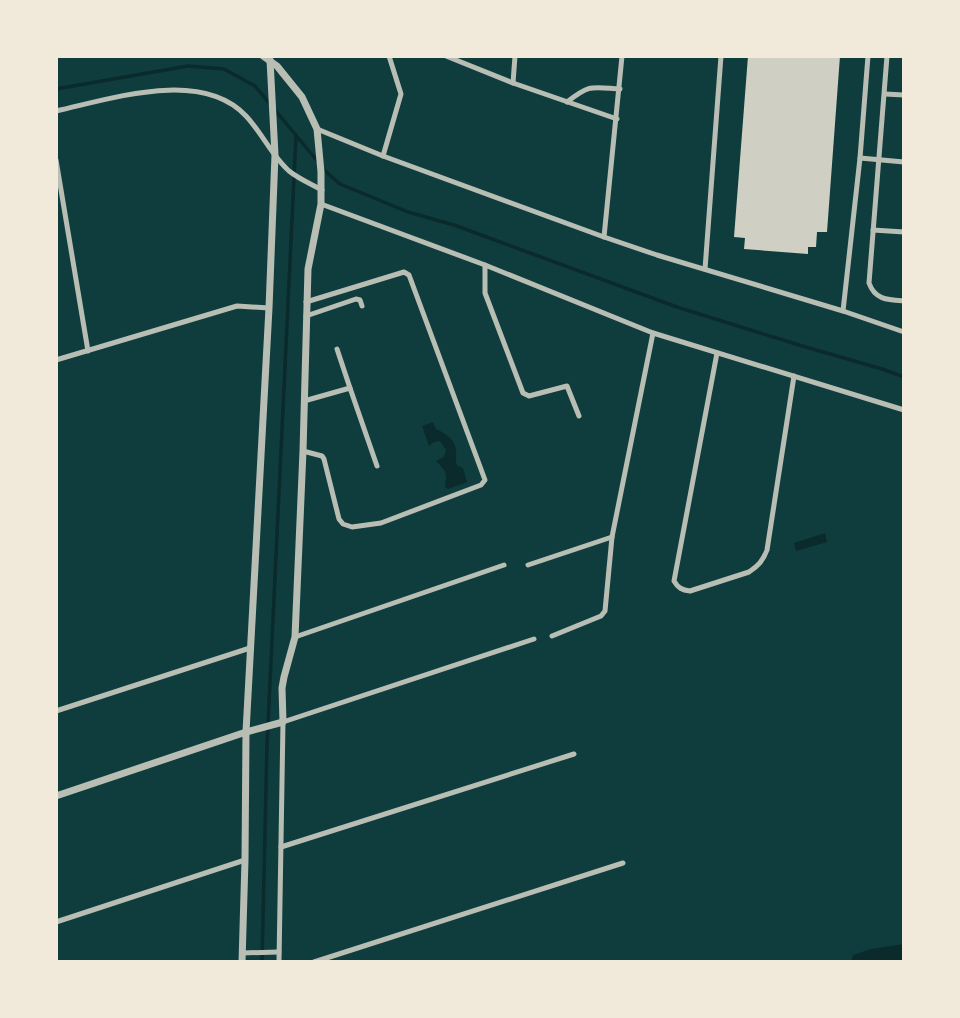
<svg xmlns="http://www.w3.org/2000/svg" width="960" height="1018" font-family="'IBM Plex Sans',sans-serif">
<rect width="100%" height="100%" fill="#0f3d3e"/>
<g fill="#0a2a2b">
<path d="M433 422 436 429C445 433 455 439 456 450 457 459 454 459 458 467L459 466 463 468 467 482 448 489 445 487C447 473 447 472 436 461L444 457 446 450 440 441 434 442 429 446 422 426Z"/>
<polygon points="825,533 827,542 796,551 794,543"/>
<polygon points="904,944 904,962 851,962 853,955 871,949"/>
</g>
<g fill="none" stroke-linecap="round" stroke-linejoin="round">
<g stroke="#0a2a2b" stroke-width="3.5">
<polyline points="56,89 188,66 224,69 255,86 270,104"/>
<polyline points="275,110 319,163"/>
<polyline points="324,170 340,184 408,212 454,225 677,307 799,345 882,369 904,377"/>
<polyline points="262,962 267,745 296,135"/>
</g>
</g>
<polygon fill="#cfcfc3" points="748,56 840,56 827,232 817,232 816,247 808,247 808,254 744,249 745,238 734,237"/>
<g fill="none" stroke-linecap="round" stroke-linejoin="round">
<g stroke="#b8beb3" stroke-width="5">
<polyline points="446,56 513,83 617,119"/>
<path d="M887 56 869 283C875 300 888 300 904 301"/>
<polyline points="513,83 515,56"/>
<polyline points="885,94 904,95"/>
<path d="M567 102C590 84 591 87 620 89"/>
<path d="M56 111C111 99 201 68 246 116 262 133 272 156 289 171 299 179 311 184 322 190"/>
<polyline points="317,129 383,156 604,237 657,255 843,311 904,332"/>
<polyline points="383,156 401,94 389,56"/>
<polyline points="860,158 904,162"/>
<polyline points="56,160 88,351"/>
<polyline points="321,204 485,265 653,333 904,410"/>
<polyline points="873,230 904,232"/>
<polyline points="604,237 622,56"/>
<polyline points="485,265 485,293 523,393 529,396 567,386 579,416"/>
<polyline points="705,269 721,56"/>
<polyline points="843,311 860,158 868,56"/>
<polyline points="306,316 356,299 360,300 362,306"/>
<polyline points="337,349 350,388"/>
<path d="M717 353 674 581C678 588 682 590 690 591L749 572C758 566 763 561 767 550L794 376"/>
<polyline points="56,360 237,306 269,308"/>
<polyline points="304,401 350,388 377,466"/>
<polyline points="303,451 322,456 324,459 339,519 343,524 352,527 381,523 481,485 485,480 409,275 404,272 306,302"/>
<polyline points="528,565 612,537"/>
<polyline points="552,636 601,616 605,611 612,537 653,333"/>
<polyline points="295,637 504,565"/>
<polyline points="56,711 250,648"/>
<polyline points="281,847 574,754"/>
<polyline points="56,922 245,860"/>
<polyline points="242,953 279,952"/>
<polyline points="279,962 283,722 534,639"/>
<polyline points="314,962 623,863"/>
</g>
<g stroke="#b8beb3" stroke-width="7">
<polyline points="56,796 246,732 283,722 282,688 284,677 295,637 303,451 308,269 321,204 321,172 317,129 302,97 277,66 263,56"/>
<polyline points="242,962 245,860 246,732 269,308 275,155 270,60"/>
</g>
</g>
<rect width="960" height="1018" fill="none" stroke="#f1e9da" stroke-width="116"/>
</svg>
